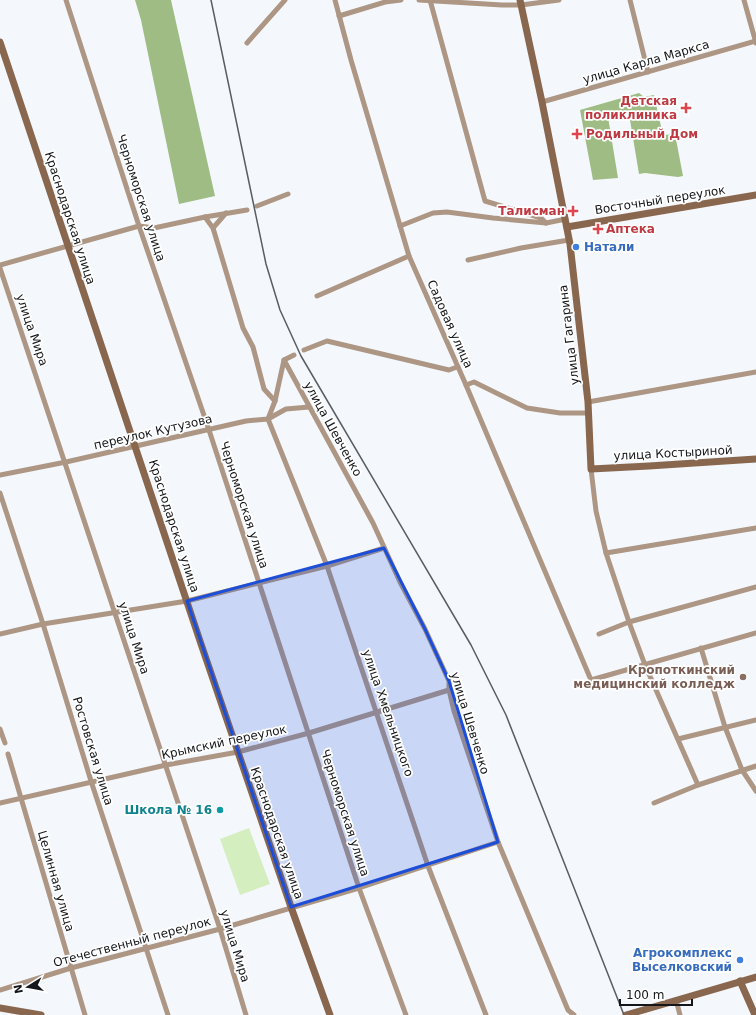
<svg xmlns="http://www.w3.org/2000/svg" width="756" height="1015" font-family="'DejaVu Sans',sans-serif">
<rect width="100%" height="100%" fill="#f4f8fd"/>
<polygon fill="#d5eec0" points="249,828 270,884 240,895 220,839"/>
<g fill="#9fbc84">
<polygon points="135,0 171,0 215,196 179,204 141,20"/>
<polygon points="639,93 644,97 654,95 662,131 665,135 675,134 683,176 678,177 645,173 639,174 629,114 615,111 616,116 608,117 618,178 593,180 580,110"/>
</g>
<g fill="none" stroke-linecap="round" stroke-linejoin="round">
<g stroke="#ad9684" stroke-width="5">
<polyline points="66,0 139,226 209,430 359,888 406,1015"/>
<polyline points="335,0 351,60 409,256 466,385 591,680 756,633"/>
<polyline points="419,0 502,5 521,5 559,0"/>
<polyline points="430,0 485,201 541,218 546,223"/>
<polyline points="630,0 648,72"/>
<polyline points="744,0 756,43"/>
<polyline points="339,16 385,2 401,0"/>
<polyline points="247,43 285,0"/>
<polyline points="542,102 756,41"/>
<polyline points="257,206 288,194"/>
<polyline points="205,217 213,228 243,328 253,347 264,389 275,401"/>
<polyline points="400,226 433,213 447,212 493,218 546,223 566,219"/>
<polyline points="213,228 226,213"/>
<polyline points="468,260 521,248 569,240"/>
<polyline points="0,265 139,226 154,228 205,217 247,210"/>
<polyline points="0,268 220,929 246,1015"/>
<polyline points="317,296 409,256"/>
<polyline points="304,350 327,341 449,370 457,367"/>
<polyline points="294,355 284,360 275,401 268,419 327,566 428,866 486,1015"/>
<polyline points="284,360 373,523 400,582 425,629 449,681 449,690 454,711 498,842 568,1010 574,1015"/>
<polyline points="466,385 474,382 527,408 560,413 589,413"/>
<polyline points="588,402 756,372"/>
<polyline points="591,469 596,511 606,553 629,622 645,665 698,785"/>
<polyline points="0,475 66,462 136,446 246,421 268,419 286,409 309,407"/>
<polyline points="0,493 43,624 91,781 168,1015"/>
<polyline points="606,553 756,528"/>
<polyline points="0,634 43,624 187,601 327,566 384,548"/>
<polyline points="599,634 629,622 756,587"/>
<polyline points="701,648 725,727 742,770 756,791"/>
<polyline points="0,729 5,743"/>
<polyline points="678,739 756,720"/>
<polyline points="8,754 85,1015"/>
<polyline points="0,803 166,765 238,752 309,733 449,690"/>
<polyline points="654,803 698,785 756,766"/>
<polyline points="0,990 71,968 220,929 359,888 498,842"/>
<polyline points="676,1000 680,1015"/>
</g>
<g stroke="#89674e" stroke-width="7">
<polyline points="520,0 542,102 570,244 588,402 591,469 649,466 756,459"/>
<polyline points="0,42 201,644 291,907 330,1015"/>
<polyline points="567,227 756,195"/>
<polyline points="740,981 755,1015"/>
<polyline points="0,1008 41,1015"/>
<polyline points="626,1015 756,977"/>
</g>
<polyline stroke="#595c60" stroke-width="1.5" points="211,0 266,264 280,310 301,356 471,645 506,715 624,1015"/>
</g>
<path fill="#1d4ed8" fill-opacity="0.2" stroke="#1d4ed8" stroke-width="3" stroke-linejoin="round" d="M384 548 425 629 449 681 498 842 291 907 187 601Z"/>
<g fill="#e0444e" stroke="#fff" stroke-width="1.5">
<path d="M684 102h4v4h4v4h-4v4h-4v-4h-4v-4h4z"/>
<path d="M575 128h4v4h4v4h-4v4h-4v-4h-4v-4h4z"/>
<path d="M571 205h4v4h4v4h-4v4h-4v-4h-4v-4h4z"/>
<path d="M596 223h4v4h4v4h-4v4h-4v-4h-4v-4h4z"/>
</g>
<g fill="#3f7fe0" stroke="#fff" stroke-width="1.5">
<circle cx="576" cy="247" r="4"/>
<circle cx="740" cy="960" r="4"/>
</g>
<circle fill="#8d6e63" stroke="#fff" stroke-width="1.5" cx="743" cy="677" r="4"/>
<circle fill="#0f9aa8" stroke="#fff" stroke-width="1.5" cx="220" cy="810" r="4"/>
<g text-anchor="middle" stroke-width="3.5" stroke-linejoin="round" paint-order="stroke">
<g font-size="12" fill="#14161a" stroke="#fff">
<text transform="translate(646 62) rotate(-16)" y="4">улица Карла Маркса</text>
<text transform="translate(141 198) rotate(72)" y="4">Черноморская улица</text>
<text transform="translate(660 200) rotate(-9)" y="4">Восточный переулок</text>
<text transform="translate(70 218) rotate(72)" y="4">Краснодарская улица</text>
<text transform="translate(450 324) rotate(66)" y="4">Садовая улица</text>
<text transform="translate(32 330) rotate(71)" y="4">улица Мира</text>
<text transform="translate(569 335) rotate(-97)" y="4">улица Гагарина</text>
<text transform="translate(333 429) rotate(61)" y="4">улица Шевченко</text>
<text transform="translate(153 432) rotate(-13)" y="4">переулок Кутузова</text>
<text transform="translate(673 453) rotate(-3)" y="4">улица Костыриной</text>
<text transform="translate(244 505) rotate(72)" y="4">Черноморская улица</text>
<text transform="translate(174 526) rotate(72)" y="4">Краснодарская улица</text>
<text transform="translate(134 638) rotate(72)" y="4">улица Мира</text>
<text transform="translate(388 713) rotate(71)" y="4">улица Хмельницкого</text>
<text transform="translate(470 723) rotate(73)" y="4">улица Шевченко</text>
<text transform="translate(224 742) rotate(-12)" y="4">Крымский переулок</text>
<text transform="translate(93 751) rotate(73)" y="4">Ростовская улица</text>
<text transform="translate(345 813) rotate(72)" y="4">Черноморская улица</text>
<text transform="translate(277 833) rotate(71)" y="4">Краснодарская улица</text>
<text transform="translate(56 881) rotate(74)" y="4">Целинная улица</text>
<text transform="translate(132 942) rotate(-15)" y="4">Отечественный переулок</text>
<text transform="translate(235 946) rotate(73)" y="4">улица Мира</text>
</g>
<g font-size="12" font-weight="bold" fill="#be3a42" stroke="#fff" text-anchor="end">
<text x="677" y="105">Детская<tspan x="677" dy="14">поликлиника</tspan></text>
<text x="586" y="138" text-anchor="start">Родильный Дом</text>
<text x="565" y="215">Талисман</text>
<text x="606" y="233" text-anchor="start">Аптека</text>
</g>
<g font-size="12" font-weight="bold" fill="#366cbe" stroke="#fff" text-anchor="start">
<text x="584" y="251">Натали</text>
<text x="732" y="957" text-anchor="end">Агрокомплекс<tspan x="732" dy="14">Выселковский</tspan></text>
</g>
<g font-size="12" font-weight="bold" fill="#785e54" stroke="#fff" text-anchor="end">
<text x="735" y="674">Кропоткинский<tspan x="735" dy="14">медицинский колледж</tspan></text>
</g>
<g font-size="12" font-weight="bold" fill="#0d838f" stroke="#fff" text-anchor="end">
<text x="212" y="814">Школа № 16</text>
</g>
</g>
<g transform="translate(28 987) rotate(259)" stroke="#ffffff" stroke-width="3" paint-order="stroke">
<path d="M0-3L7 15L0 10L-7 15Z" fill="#14161a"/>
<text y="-6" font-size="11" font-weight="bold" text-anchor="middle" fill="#14161a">N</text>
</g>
<path d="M620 999v6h72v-6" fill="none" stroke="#14161a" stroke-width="2"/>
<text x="626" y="999" font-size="12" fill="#14161a" stroke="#ffffff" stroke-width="3" paint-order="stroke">100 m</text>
</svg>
